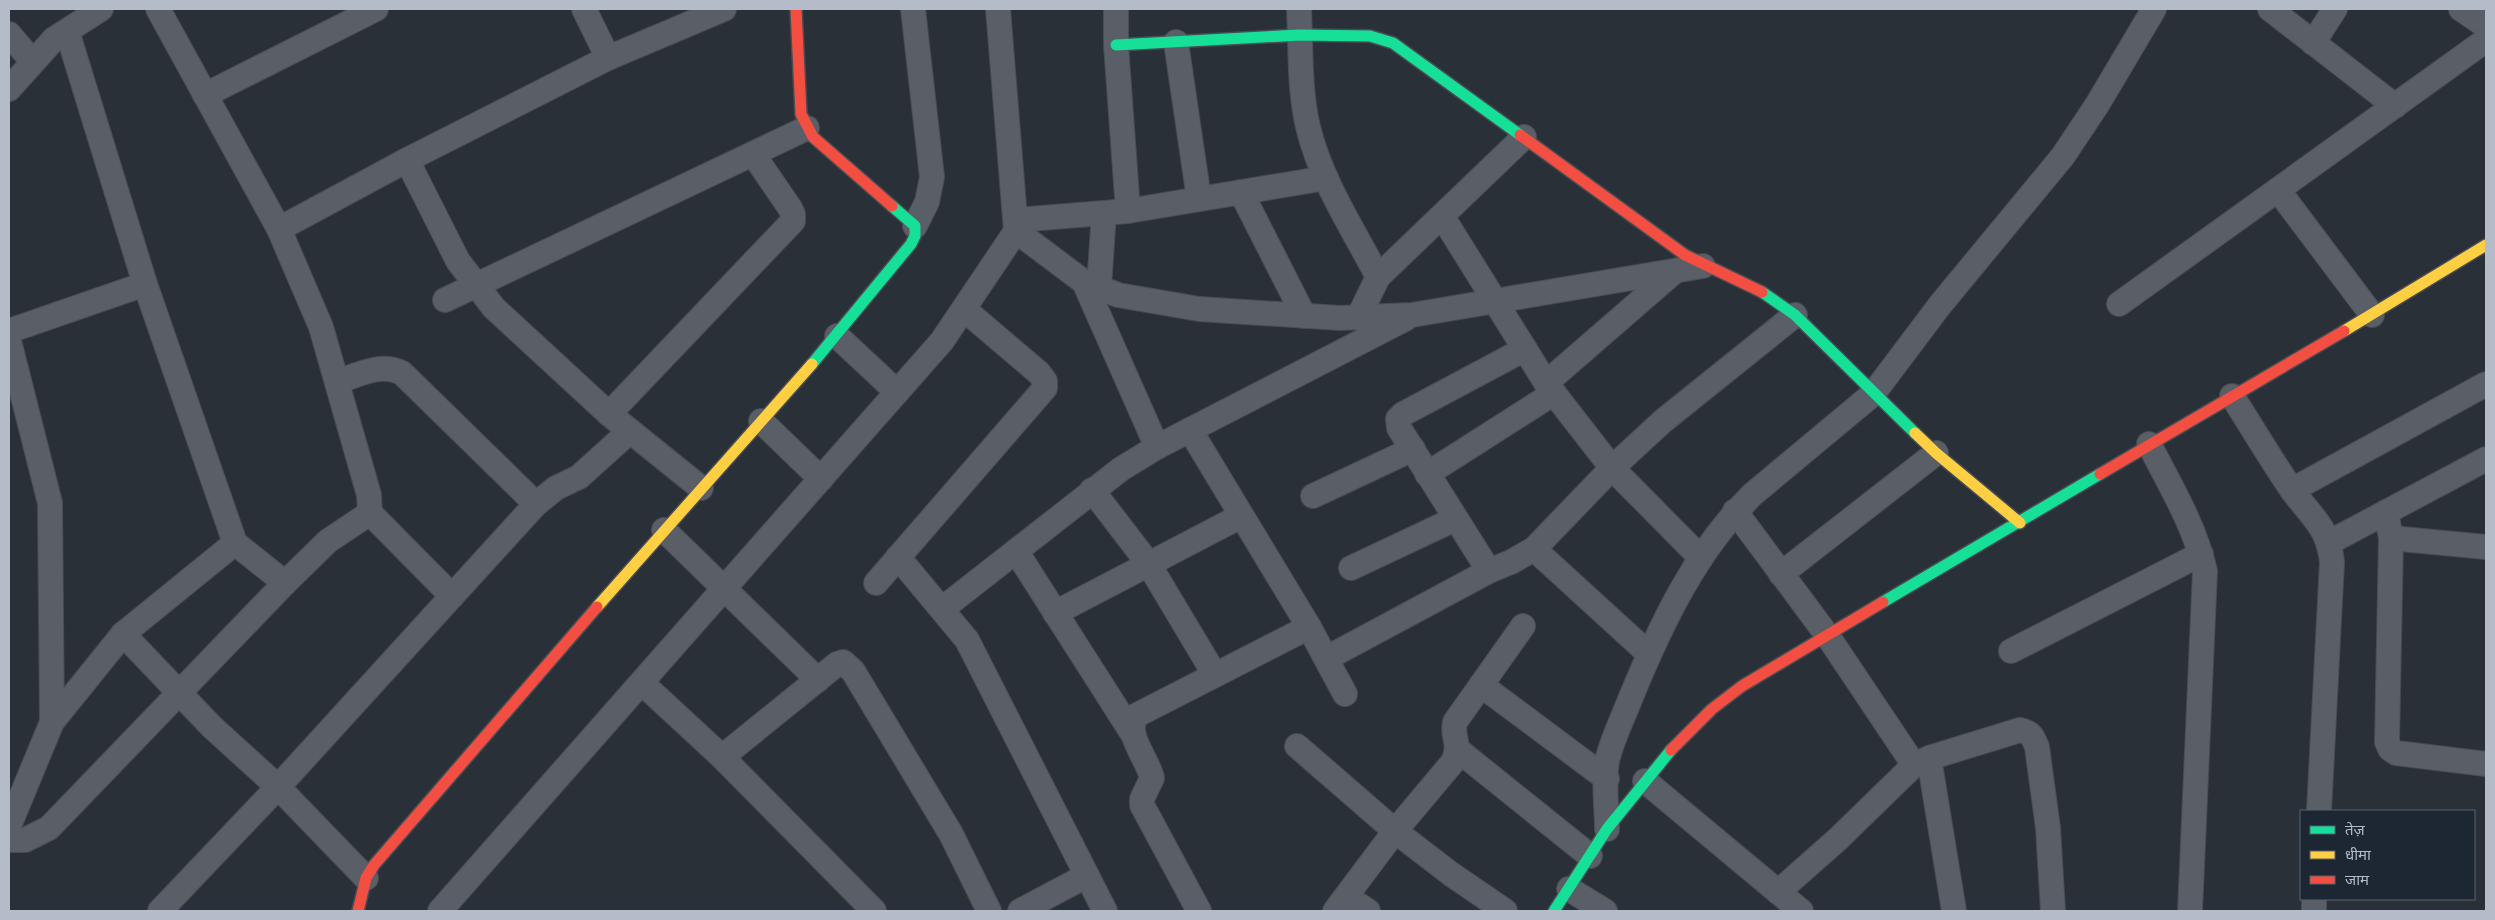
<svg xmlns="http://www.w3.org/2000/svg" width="2495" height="920" font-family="'Exo 2','Noto Sans Devanagari',sans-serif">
<rect width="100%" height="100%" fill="#2a3038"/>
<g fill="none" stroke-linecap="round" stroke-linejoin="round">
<g stroke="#484c53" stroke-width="26">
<g id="street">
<polyline points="584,9 608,58"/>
<polyline points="913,9 932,177 927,202 915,226"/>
<polyline points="1116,9 1116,45 1128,211"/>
<path d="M1299 9C1301 48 1299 89 1308 127 1321 181 1353 229 1378 277L1358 318"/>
<polyline points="2270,9 2395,106"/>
<polyline points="2461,9 2486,26"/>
<polyline points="67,31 145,284 235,543 285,583"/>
<polyline points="9,34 33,62"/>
<polyline points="1176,42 1199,199"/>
<polyline points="2313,43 2335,9"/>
<polyline points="9,89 54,39 101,9"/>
<polyline points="205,95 376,9"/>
<polyline points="407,160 458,261 494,308 609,414 701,488"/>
<polyline points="2278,190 2372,315"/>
<polyline points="1241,192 1304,316"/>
<polyline points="1442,216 1546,383 1612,468 1701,558"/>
<polyline points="1016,220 1128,211 1326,178"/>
<polyline points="279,229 407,160 608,58 724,9"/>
<polyline points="1016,231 1084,282 1118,295 1199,309 1340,318 1412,315 1703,266"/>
<polyline points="1378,277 1524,137"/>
<polyline points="1084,282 1157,447"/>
<polyline points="1099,287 1104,213"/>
<polyline points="445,300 807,128"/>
<polyline points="2119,304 2486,40"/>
<polyline points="9,331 145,284"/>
<polyline points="837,336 897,392"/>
<polyline points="9,341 50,503 52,722"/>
<path d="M337 382C358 375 381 362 402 373L536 504"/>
<polyline points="1546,383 1675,271"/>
<path d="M2232 396C2252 427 2271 460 2292 490 2312 518 2328 526 2332 562L2319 811"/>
<polyline points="609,414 793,221 793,214 790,208 753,154"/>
<polyline points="761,421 821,479"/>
<polyline points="1190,430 1309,627 1345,694"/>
<path d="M2149 444C2170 485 2195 526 2205 571L2190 911"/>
<polyline points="1427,474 1554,393"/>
<polyline points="1092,490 1148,563 1215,675"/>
<polyline points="2292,490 2486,384"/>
<polyline points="1313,496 1413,449"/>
<polyline points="1735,511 1827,635 1914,765"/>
<polyline points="2386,512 2391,538 2387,742 2390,749 2396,753 2486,764"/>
<polyline points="370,513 452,596"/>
<polyline points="664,530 818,680"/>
<polyline points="2391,538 2486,547"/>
<polyline points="2330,542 2486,459"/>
<polyline points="1534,549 1649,654"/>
<polyline points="1016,551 1134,736"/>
<polyline points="898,557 967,640 1105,911"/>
<polyline points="1351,568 1455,519"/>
<polyline points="1489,571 1399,428 1398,419 1403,414 1525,349"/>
<polyline points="1781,574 1936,453"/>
<polyline points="876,583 1045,388 1045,381 1039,373 965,310"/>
<polyline points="942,609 1121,469 1157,447 1405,319"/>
<polyline points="1055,613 1241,516"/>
<polyline points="123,634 212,727 278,787 366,878"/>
<polyline points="2011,651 2201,554"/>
<polyline points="1327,658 1489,571 1511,562 1534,549 1612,468 1663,421 1795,315"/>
<polyline points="642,683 722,757 874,911"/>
<polyline points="1481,685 1607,779"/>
<polyline points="1297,746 1395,831 1451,874 1505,911"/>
<polyline points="1458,750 1590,856"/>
<polyline points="722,757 837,664 843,662 853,671 951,834 989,911"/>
<polyline points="1929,758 1954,911"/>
<polyline points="1645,781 1801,911"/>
<polyline points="9,826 52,722 123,634 235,543"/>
<path d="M1607 829C1607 808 1603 782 1607 761 1612 739 1623 718 1631 697 1661 624 1696 550 1753 494L1873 394 1940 305 2063 156 2097 105 2154 9"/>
<polyline points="9,840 25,840 49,828 285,583 328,541 370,513 369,495 321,327 279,229 158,9"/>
<polyline points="1569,889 1605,911"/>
<path d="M1778 892 1838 839 1914 765 1929 758 2020 730C2031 732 2033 737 2037 747L2048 828 2053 911"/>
<polyline points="1347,897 1368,911"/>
<polyline points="160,911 278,787 536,504 556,488 579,477 630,431"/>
<polyline points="440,911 942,341 1016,231 998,9"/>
<polyline points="1020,911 1086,876"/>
<path d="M1199 911 1142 805V799L1152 778C1148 759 1123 733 1137 715L1309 627"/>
<path d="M1335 911 1395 831 1453 762C1462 741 1451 739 1455 722L1523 626"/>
<polyline points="2314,911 2314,899"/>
</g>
</g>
<g stroke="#484c53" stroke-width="14">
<g id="fast">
<polyline points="1116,45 1300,35 1370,36 1393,43 1520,135"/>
<polyline points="1762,292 1795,315 1915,433"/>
<polyline points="812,364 911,244 915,236 915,226 892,206"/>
<polyline points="1883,602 2100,474"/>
<polyline points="1554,911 1607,829 1671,750"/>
</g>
</g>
<g stroke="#484c53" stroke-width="14">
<g id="slow">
<polyline points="2344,331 2486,245"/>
<polyline points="1915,433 1936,453 2020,523"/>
<polyline points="597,607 812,364"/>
</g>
</g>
<g stroke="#484c53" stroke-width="14">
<g id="jam">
<polyline points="796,9 801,114 813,137 892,206"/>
<polyline points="1520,135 1685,255 1762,292"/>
<polyline points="2100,474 2344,331"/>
<polyline points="1671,750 1712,709 1742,686 1883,602"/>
<polyline points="358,911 366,878 374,865 597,607"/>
</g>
</g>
<use href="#street" stroke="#5a5e66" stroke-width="24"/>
<use href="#fast" stroke="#16e098" stroke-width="11"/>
<use href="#slow" stroke="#ffcf43" stroke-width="11"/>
<use href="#jam" stroke="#f24e42" stroke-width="11"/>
</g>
<rect width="2495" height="920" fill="none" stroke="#b4bcc9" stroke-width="20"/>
<rect x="2300" y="810" width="175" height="90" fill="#1d2633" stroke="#59626f"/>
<rect x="2310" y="826" width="25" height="8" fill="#16e098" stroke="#59626f"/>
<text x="2345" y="835" font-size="15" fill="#b4bcc9">तेज़</text>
<rect x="2310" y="851" width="25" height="8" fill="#ffcf43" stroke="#59626f"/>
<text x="2345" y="860" font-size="15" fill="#b4bcc9">धीमा</text>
<rect x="2310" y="876" width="25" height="8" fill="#f24e42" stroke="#59626f"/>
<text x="2345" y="885" font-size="15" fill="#b4bcc9">जाम</text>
</svg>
